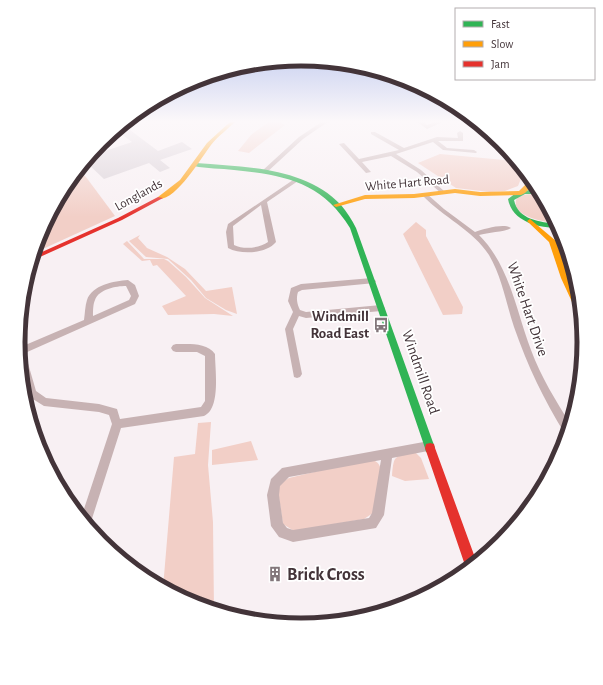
<svg xmlns="http://www.w3.org/2000/svg" width="603" height="685" font-family="'Alegreya Sans',sans-serif">
<rect width="100%" height="100%" fill="#f8f0f3"/>
<g fill="#f2cfc7">
<polygon points="270,121 276,121 285,125 249,153 238,151 251,135"/>
<polygon points="440,154 504,160 521,166 522,176 518,186 505,191 490,192 456,188 418,163"/>
<path d="M78 170 86 177 115 216 34 253C43 223 58 194 78 170Z"/>
<path d="M539 194H542L557 222C547 224 512 216 516 201 516 198 520 196 523 195 527 194 534 194 539 194Z"/>
<polygon points="416,222 426,230 426,236 463,307 462,314 443,315 403,234"/>
<polygon points="140,235 138,238 147,248 167,257 185,269 206,291 232,287 237,314 226,310 206,298 191,280 168,259 146,257 129,241"/>
<polygon points="127,241 144,259 164,259 168,261 186,277 205,298 233,316 214,314 168,315 162,306 186,296 157,265 153,266 150,260 142,261 123,244"/>
<polygon points="211,422 208,465 213,522 214,611 193,604 163,588 174,457 195,454 198,423"/>
<polygon points="251,441 258,460 212,465 212,450"/>
<path d="M415 452 421 458 429 479 405 481 392 476C394 454 394 457 415 452Z"/>
<path d="M368 459C376 460 380 463 381 471L373 513 364 519 294 531 283 524 278 491 281 483 289 478Z"/>
</g>
<g fill="#dbd2d8">
<polygon points="130,130 158,151 182,142 192,149 160,160 170,168 160,172 149,163 104,179 85,161 97,147 102,152 132,142 120,133"/>
<polygon points="279,565 280,582 270,583 269,566"/>
</g>
<g fill="none" stroke-linecap="round" stroke-linejoin="round">
<g fill="#c7b2b3" fill-rule="evenodd">
<polygon points="323,121 329,121 303,139 266,173 262,173 262,171 299,137"/>
<polygon points="416,121 422,121 427,125 438,121 445,121 427,129"/>
<polygon points="460,131 463,133 463,141 438,141 447,148 474,150 477,152 476,153 443,150 433,142 396,154 421,170 444,191 445,192 442,194 417,172 391,156 362,162 371,172 366,173 339,144 344,143 359,159 399,150 371,134 371,132 375,132 404,148 437,137 458,138 457,133"/>
<path d="M293 180 298 181 267 202 276 242C266 254 241 255 228 248L226 232 228 224ZM261 205 268 242C260 248 244 250 234 245L233 226Z"/>
<path d="M423 194H427L444 209 475 232C484 229 504 223 511 228 506 232 488 232 479 235 510 266 516 311 531 350 541 377 556 401 571 425L568 436 565 434C543 398 528 367 514 327 506 303 502 277 489 255 473 230 443 217 423 196Z"/>
<path d="M372 278 376 281 375 283 302 290 298 292C296 298 297 304 300 310L306 312 381 305 385 308 381 311 306 318 299 316 293 329 302 374 300 377 297 378 294 377 285 329 293 312 288 301 291 288 301 284Z"/>
<path d="M128 280 135 285 139 296 135 304 25 353 36 391 46 398 99 404 117 409 120 419 201 407 205 401V356L197 352H176L173 351 171 348 173 345 176 344C188 344 207 342 215 354 215 369 221 409 204 416L121 428 89 528 81 518 112 424 109 415 99 412 44 406 28 396 21 369 18 340 21 341 23 346 84 320C85 313 85 306 87 300 92 285 114 281 128 280ZM126 286 131 296 129 300 93 316C93 311 93 304 95 300 99 289 116 286 126 286Z"/>
<path d="M429 441 433 442 434 446 433 450 392 458 384 515 376 528 293 542 279 537 271 526 267 495 271 479 282 468ZM381 460 372 513 369 518 293 530 287 528 283 523 279 495 280 486 289 477Z"/>
</g>
<g fill="#30b455" fill-rule="evenodd">
<path d="M196 163C245 167 305 167 341 205 347 212 352 220 356 228L435 448 434 452 430 453 426 452 425 448 350 228C322 182 284 175 234 170 221 168 207 169 194 166V164Z"/>
<path d="M529 190H540L542 194H525L514 200C518 220 540 222 558 224L560 228C539 228 512 222 508 199L516 193Z"/>
<polygon points="562,239 565,239 575,273 571,271 561,241"/>
</g>
<g fill="#ff9f0a" fill-rule="evenodd">
<path d="M231 121H236C228 129 218 136 211 145 201 158 176 201 158 199V197L180 180 207 143Z"/>
<path d="M529 175 533 179C532 186 527 193 521 195L480 196 455 193 414 198 365 199 336 207 333 205 365 195 414 194 455 189 480 192 519 191 526 184 527 177Z"/>
<polygon points="530,219 556,241 569,278 581,304 583,318 579,317 578,315 561,278 549,242 528,222 527,221"/>
</g>
<g fill="#e5322d" fill-rule="evenodd">
<polygon points="158,197 163,198 122,220 31,261 33,256 118,218"/>
<polygon points="430,443 434,444 435,448 477,563 467,571 425,448 426,444"/>
</g>
</g>
<linearGradient id="sky" x2="0" y2="1"><stop stop-color="#a3b4e9"/><stop offset="0.56" stop-color="#fcf8fa"/><stop offset="1" stop-color="#fcf8fa" stop-opacity="0"/></linearGradient>
<rect width="603" height="217" fill="url(#sky)"/>
<defs>
<g id="bus-bare" transform="scale(1.2)"><path d="M-5-6H5V4H4V6H2V4H-2V6H-4V4H-5ZM-3.5-4V0h7V-4ZM-3.5 1.2v1.5H-2V1.2ZM2 1.2v1.5H3.5V1.2Z" fill="#82767a" stroke="#fff" stroke-width="2.5" paint-order="stroke"/></g>
<g id="building-bare" transform="scale(1.2)"><path d="M-4-6H4V6H1V3H-1V6H-4ZM-2.5-4.3h1.7v1.8h-1.7ZM.8-4.3h1.7v1.8H.8ZM-2.5-1h1.7V.8h-1.7ZM.8-1h1.7V.8H.8Z" fill="#82767a" stroke="#fff" stroke-width="2.5" paint-order="stroke"/></g>
</defs>
<g fill-rule="evenodd">
<use href="#bus-bare" x="381" y="325"/>
<use href="#building-bare" x="275" y="574"/>
</g>
<g text-anchor="middle" stroke-width="3.5" stroke-linejoin="round" paint-order="stroke">
<g font-size="13" fill="#433439" stroke="#fff">
<text transform="translate(407 182) rotate(-5)" y="5">White Hart Road</text>
<text transform="translate(138 194) rotate(-29)" y="5">Longlands</text>
</g>
<g font-size="15" fill="#433439" stroke="#fff">
<text transform="translate(528 309) rotate(71)" y="5">White Hart Drive</text>
<text transform="translate(421 372) rotate(71)" y="5">Windmill Road</text>
</g>
<g font-size="15" font-weight="bold" fill="#433439" stroke="#fff" text-anchor="end">
<text x="369" y="321">Windmill<tspan x="369" dy="17">Road East</tspan></text>
</g>
<g font-size="18" font-weight="bold" fill="#433439" stroke="#fff" text-anchor="start">
<text x="287" y="580">Brick Cross</text>
</g>
</g>
<path d="M0 0H603V685H0ZM25 342a276 276 0 1 1 552 0a276 276 0 1 1-552 0Z" fill="#fff" fill-rule="evenodd"/>
<path fill="none" stroke="#433439" stroke-width="5" d="M25 342a276 276 0 1 1 552 0a276 276 0 1 1-552 0Z"/>
<rect x="455" y="8" width="140" height="72" fill="#ffffff" stroke="#b4aeb0"/>
<rect x="463" y="21" width="20" height="6" fill="#30b455" stroke="#b4aeb0"/>
<text x="491" y="28" font-size="12" fill="#433439">Fast</text>
<rect x="463" y="41" width="20" height="6" fill="#ff9f0a" stroke="#b4aeb0"/>
<text x="491" y="48" font-size="12" fill="#433439">Slow</text>
<rect x="463" y="61" width="20" height="6" fill="#e5322d" stroke="#b4aeb0"/>
<text x="491" y="68" font-size="12" fill="#433439">Jam</text>
</svg>
